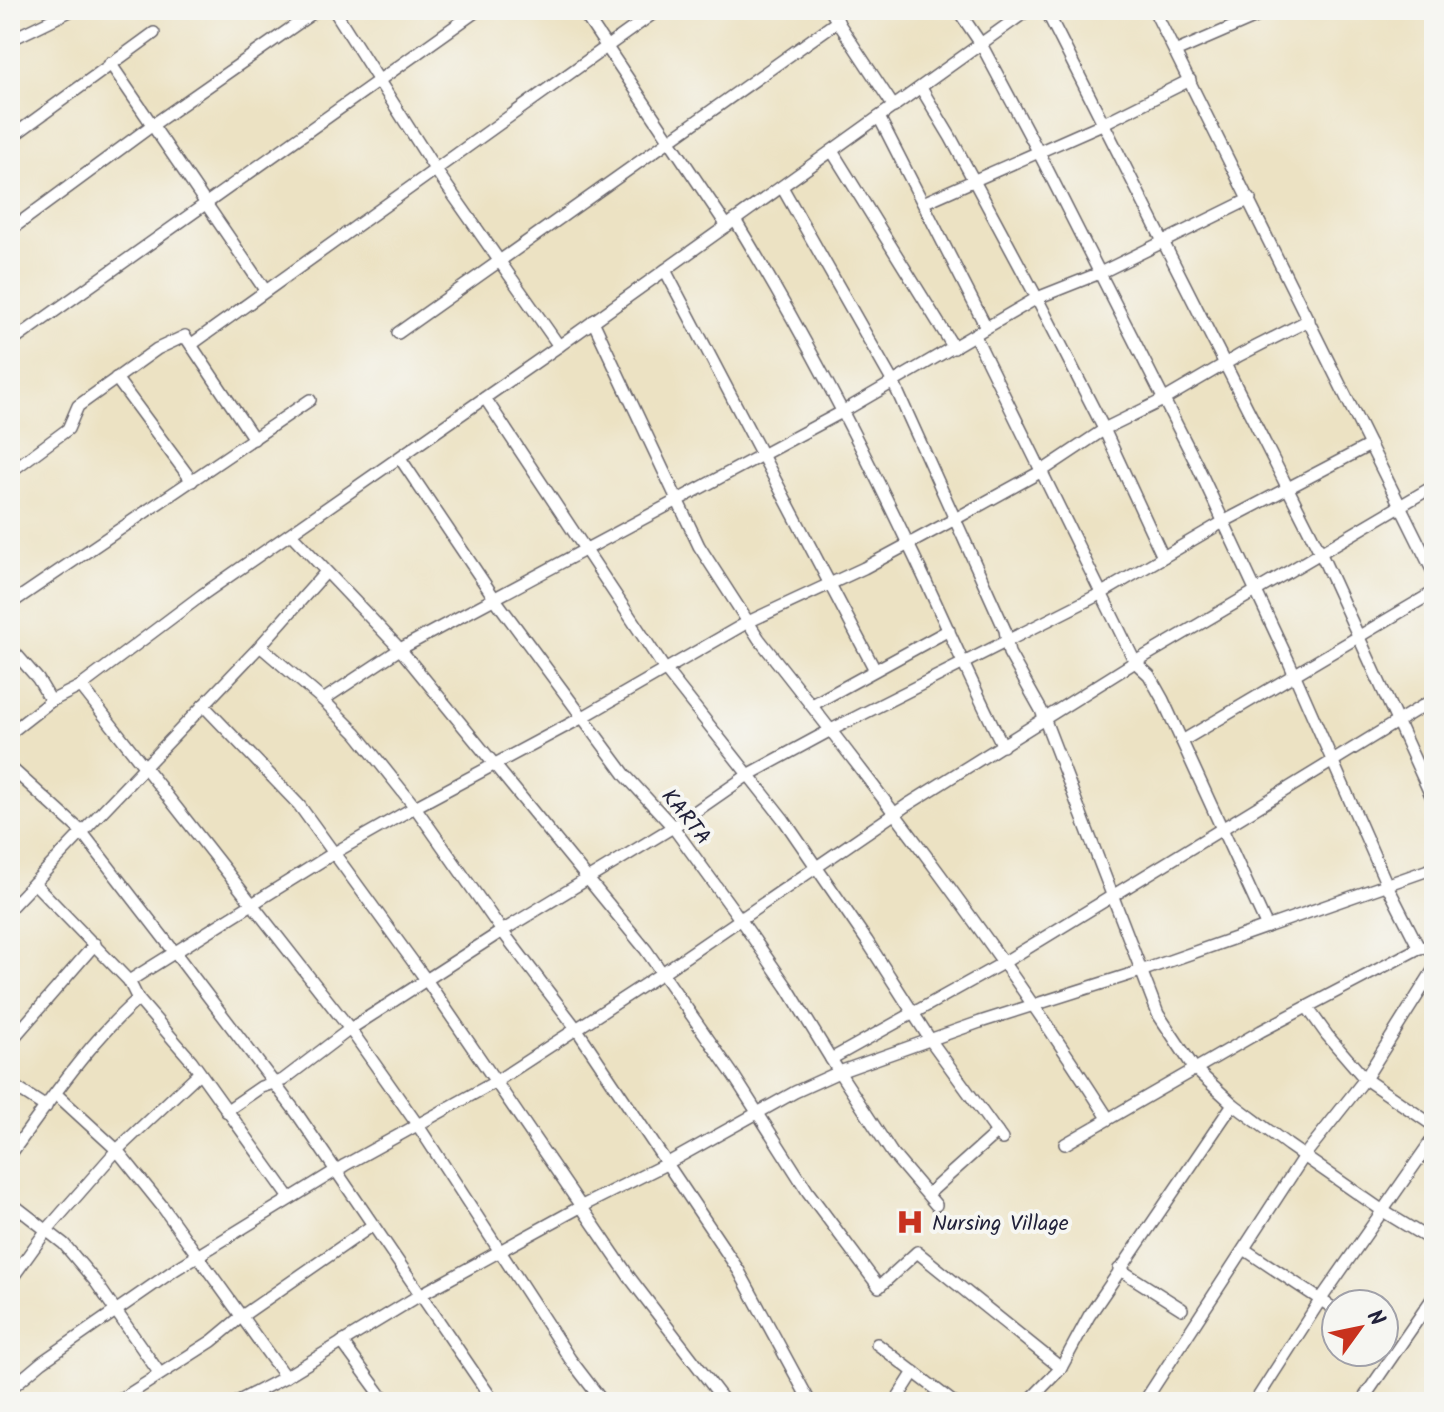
<svg xmlns="http://www.w3.org/2000/svg" width="1444" height="1412" font-family="Kalam,sans-serif">
<rect width="100%" height="100%" fill="#f6f6f2"/>
<filter id="ink" filterUnits="userSpaceOnUse"><feTurbulence type="fractalNoise" baseFrequency=".0125" numOctaves="2"/><feDisplacementMap in="SourceGraphic" scale="16" xChannelSelector="R" yChannelSelector="G"/><feConvolveMatrix kernelMatrix="1 2 1 2 8 2 1 2 1" color-interpolation-filters="sRGB"/></filter>
<filter id="wash" filterUnits="userSpaceOnUse"><feTurbulence type="fractalNoise" baseFrequency=".006" numOctaves="4" result="noise"/><feDisplacementMap in="SourceGraphic" scale="32" xChannelSelector="R" yChannelSelector="G"/><feGaussianBlur stdDeviation="1.8" result="paint"/><feColorMatrix in="noise" values="0 0 0 0 0 0 0 0 0 0 0 0 0 0 0 0 0 1.4 0 .05"/><feComposite in="paint" operator="in"/></filter>
<g filter="url(#wash)">
<rect width="100%" height="100%" fill="#ece2c3"/>
</g>
<g filter="url(#ink)">
<g fill="none" stroke-linecap="round" stroke-linejoin="round">
<g stroke="#69656b" stroke-width="14">
<g id="minor">
<polyline points="334,10 435,169 559,346"/>
<polyline points="582,10 727,226"/>
<polyline points="830,10 894,107"/>
<polyline points="958,10 981,44 1039,153 1197,465 1289,662 1387,885 1419,948"/>
<polyline points="1046,10 1320,552 1434,802"/>
<polyline points="1154,10 1434,574"/>
<polyline points="10,40 72,10"/>
<polyline points="1175,52 1272,10"/>
<polyline points="110,63 265,290"/>
<polyline points="921,88 951,138 1037,298 1104,429 1163,557"/>
<polyline points="879,117 986,327"/>
<polyline points="10,138 154,33"/>
<polyline points="832,151 954,348"/>
<polyline points="782,187 894,384 1005,630 1009,653 1041,710 1158,1014 1194,1068 1233,1104 1288,1145 1383,1211 1434,1242"/>
<polyline points="923,203 1102,124 1190,80"/>
<path d="M735 220C799 325 857 436 910 548 942 614 970 681 1003 746"/>
<polyline points="10,230 154,124 317,10"/>
<polyline points="665,270 875,670"/>
<path d="M593 321 699 546 759 639C882 794 1002 952 1108 1118"/>
<polyline points="398,333 838,21"/>
<polyline points="975,336 1135,662 1149,675 1163,700 1267,927"/>
<polyline points="10,343 478,10"/>
<polyline points="192,344 658,10"/>
<polyline points="116,378 192,481"/>
<polyline points="485,398 664,668 784,820 867,941 931,1041 1002,1139"/>
<polyline points="400,458 495,599 626,776 673,827 740,919 787,987 839,1072 892,1153 936,1205"/>
<polyline points="10,472 68,429 78,406 157,349 185,336 254,439"/>
<polyline points="291,534 400,649 646,950 734,1076 808,1192 879,1287 917,1252 1061,1368"/>
<polyline points="10,604 310,400"/>
<polyline points="260,646 323,700 356,733 415,807 502,931 576,1028 739,1271 810,1402"/>
<polyline points="10,647 38,679 51,701"/>
<polyline points="81,686 350,1029 417,1124 570,1359 603,1402"/>
<polyline points="323,700 400,649 842,412 1037,298 1100,273 1250,199"/>
<polyline points="203,705 299,805 427,981 630,1278 725,1402"/>
<polyline points="812,705 949,630"/>
<polyline points="10,733 51,701 81,686 202,595 559,346 1028,10"/>
<polyline points="1182,741 1434,592"/>
<polyline points="10,767 81,831 176,954 296,1112 494,1402"/>
<polyline points="34,883 129,981 138,999 191,1060 290,1198"/>
<polyline points="10,908 260,646 326,572"/>
<polyline points="129,981 334,853 415,807 583,717 748,622 864,568 955,519 1042,471 1108,427 1163,400 1240,355 1309,320"/>
<polyline points="1307,1007 1327,1035 1365,1079 1434,1126"/>
<polyline points="10,1042 95,944"/>
<polyline points="831,1059 1003,963 1434,699"/>
<polyline points="10,1084 46,1107"/>
<polyline points="56,1094 117,1150 162,1206 285,1377"/>
<polyline points="226,1111 261,1087 283,1080 350,1029 502,931 673,827 748,775 831,730 1102,593 1223,522 1370,445"/>
<polyline points="1065,1144 1261,1031 1419,948 1434,946"/>
<path d="M10 1155C50 1101 88 1043 138 999"/>
<polyline points="928,1194 997,1132"/>
<polyline points="10,1202 64,1244 95,1281 160,1374"/>
<polyline points="1244,1249 1336,1310"/>
<polyline points="1119,1269 1182,1309"/>
<polyline points="10,1281 46,1231 117,1150 199,1073"/>
<polyline points="342,1342 386,1402"/>
<polyline points="877,1344 953,1402"/>
<polyline points="10,1389 42,1362 176,1269 345,1165 495,1082 662,973 907,805 1135,662 1434,486"/>
<polyline points="117,1402 212,1341 242,1316 373,1225"/>
<polyline points="237,1402 285,1377 420,1295 582,1206 666,1164 795,1092 839,1072 980,1022 1141,971 1434,868"/>
<polyline points="895,1402 914,1372"/>
<polyline points="1028,1402 1061,1368 1089,1316 1233,1104"/>
<polyline points="1144,1402 1304,1156 1365,1079 1434,969"/>
<polyline points="1255,1402 1321,1299 1434,1137"/>
<polyline points="1361,1402 1434,1296"/>
</g>
</g>
<use href="#minor" stroke="#fff" stroke-width="11"/>
</g>
</g>
<defs>
<g id="hospital-bare" transform="scale(2.16)"><path d="M-5-5h3v3.5h4V-5h3V5h-3V1.5h-4V5h-3Z" fill="#c8321e" stroke="#f6f6f2" stroke-width="2.5" paint-order="stroke"/></g>
</defs>
<g fill-rule="evenodd">
<use href="#hospital-bare" x="910" y="1222"/>
</g>
<g text-anchor="middle" stroke-width="8" stroke-linejoin="round" paint-order="stroke">
<g font-size="22" fill="#22223b" stroke="#f6f6f2">
<text transform="translate(687 816) rotate(51)" y="8">KARTA</text>
</g>
<g font-size="22" fill="#22223b" stroke="#f6f6f2" text-anchor="start">
<text x="932" y="1230">Nursing Village</text>
</g>
</g>
<rect width="1444" height="1412" fill="none" stroke="#f6f6f2" stroke-width="40"/>
<g transform="translate(1360 1328) rotate(57)"><circle r="38" fill="#f6f6f2" stroke="#a1a1a9" stroke-width="2"/>
<path d="M0-6L14 30L0 20L-14 30Z" fill="#c8321e"/>
<text y="-12" font-size="22" font-weight="bold" text-anchor="middle" fill="#22223b">N</text>
</g>
</svg>
